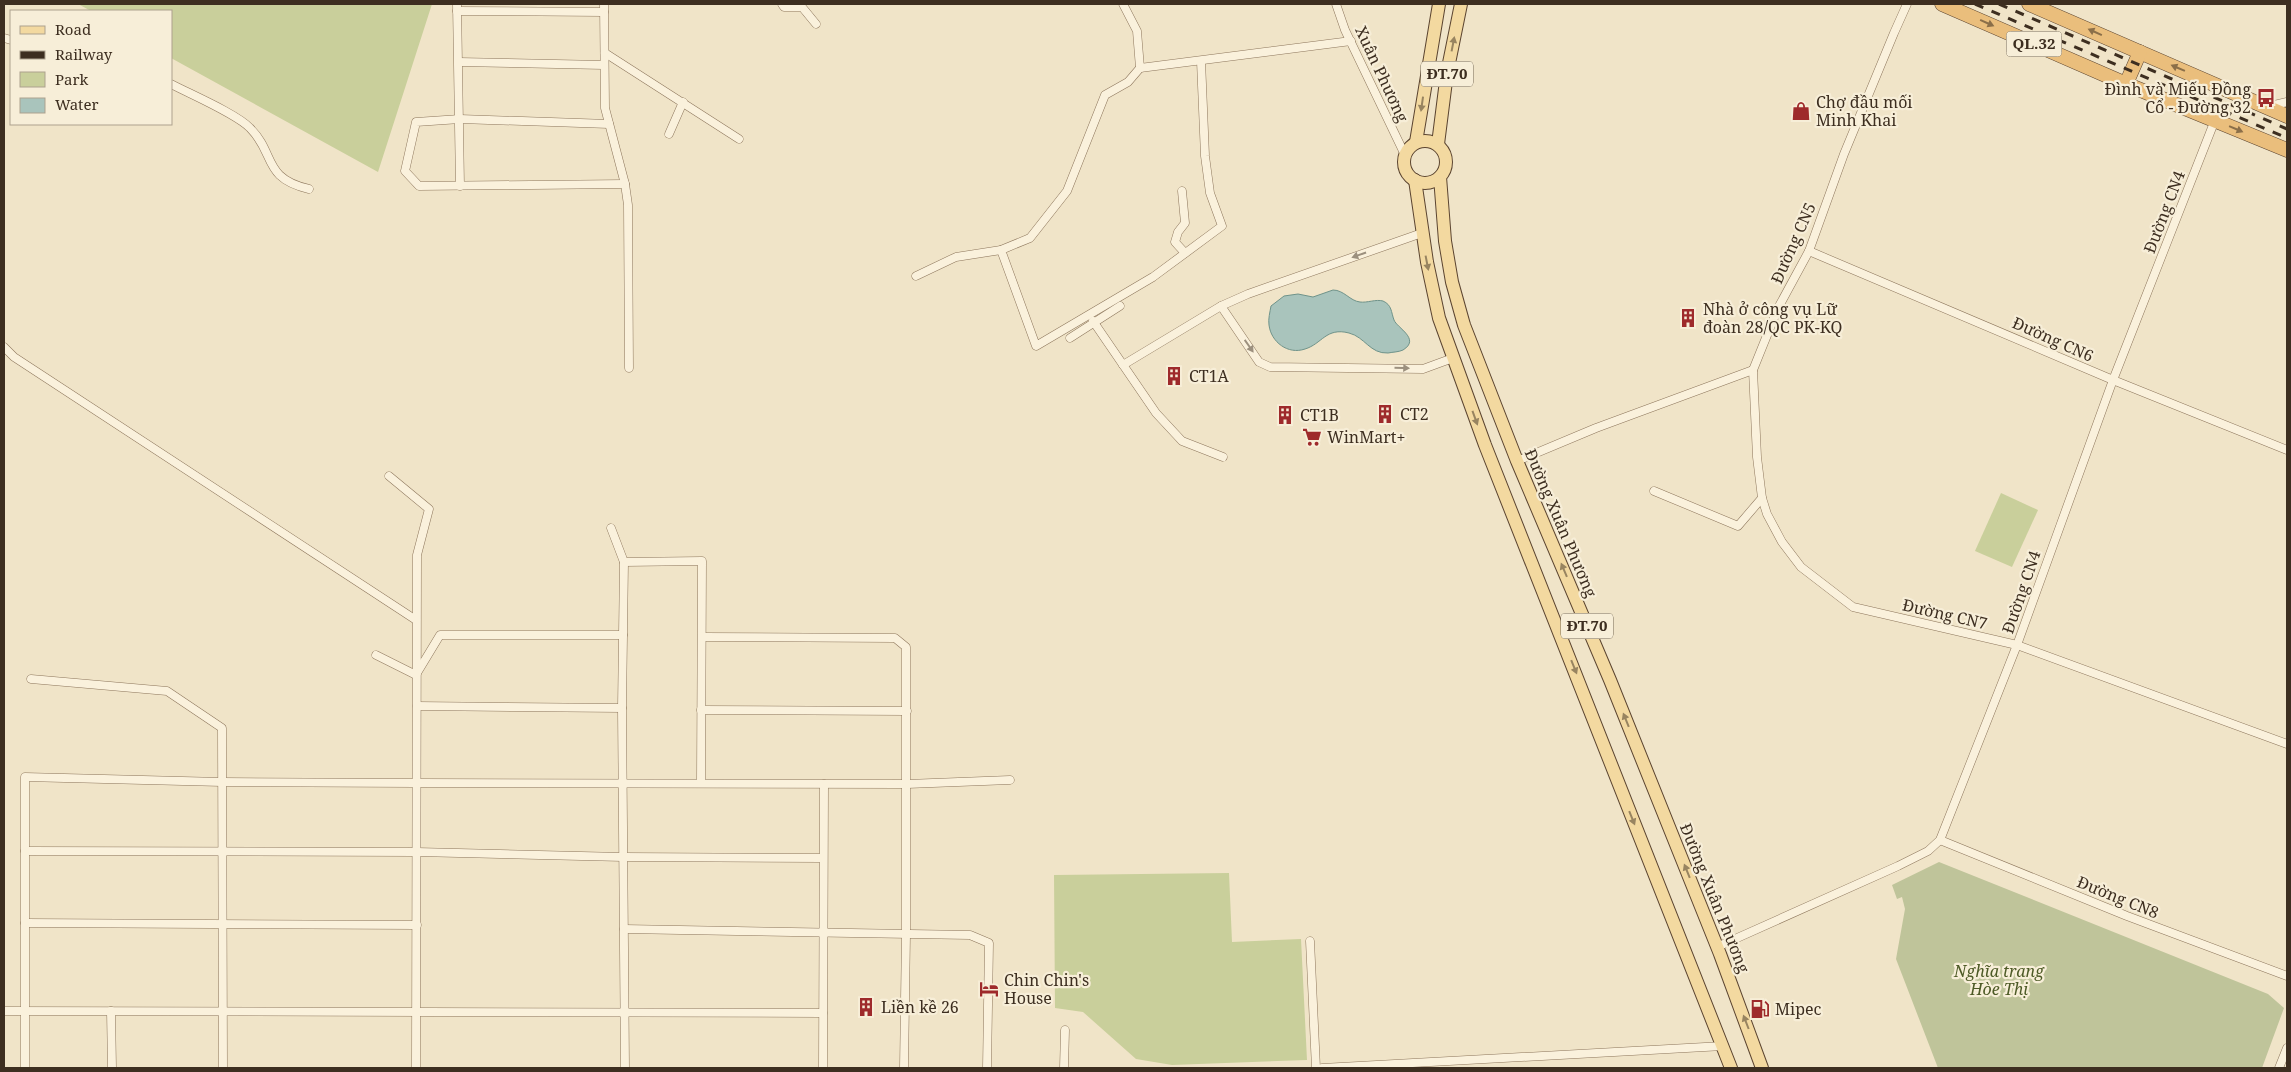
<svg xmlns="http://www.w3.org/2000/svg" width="2291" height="1072" font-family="'Noto Serif',serif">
<rect width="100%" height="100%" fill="#f0e4c8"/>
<g fill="#c9cf9b">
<polygon points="78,4 432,4 378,172 171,58 171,11 91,11"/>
<polygon points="2001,493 2038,510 2012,567 1975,551"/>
<polygon points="1229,873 1232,942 1301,939 1307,1060 1172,1065 1136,1059 1083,1012 1055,1008 1054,875"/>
</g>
<polygon fill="#bfc49a" points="1939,862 2268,994 2284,1008 2262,1068 1938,1068 1896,959 1905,909 1902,897 1897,899 1892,885"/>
<path fill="#a9c4bc" stroke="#6f938a" d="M1333 290C1344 290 1350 301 1360 302 1367 303 1376 299 1383 301 1392 305 1391 312 1394 320 1397 328 1421 339 1403 350 1399 352 1393 352 1388 353 1370 354 1365 337 1349 333 1326 327 1322 344 1305 349 1288 355 1271 342 1269 325 1268 319 1270 312 1271 306L1284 296 1298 294 1313 297Z"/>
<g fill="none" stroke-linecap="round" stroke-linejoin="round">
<g stroke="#8d765c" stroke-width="9">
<g id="minor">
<polyline points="457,4 460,186"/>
<polyline points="604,4 605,108 625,184 628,205 629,368"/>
<polyline points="782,4 784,7 802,7 816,24"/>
<polyline points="1123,4 1137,31 1140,68"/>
<polyline points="1336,4 1345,30 1405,155"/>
<polyline points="1907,4 1894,33 1844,154 1809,251 1778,308 1753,370 1757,457 1762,498 1767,514 1782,542 1801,567 1853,607 2017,645 2287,744"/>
<polyline points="457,11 604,12"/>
<polyline points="4,38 11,40"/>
<polyline points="605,53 739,139"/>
<polyline points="459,62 604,65"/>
<polyline points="1140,68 1128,82 1105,95 1067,191 1030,238 1001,250 1036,346 1153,277 1222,226 1210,193 1205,156 1201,61"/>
<polyline points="1140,68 1351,41"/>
<path d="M171 84C190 94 237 114 250 128 276 154 262 178 309 189"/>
<polyline points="2270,106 2287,102"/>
<polyline points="609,124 460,119 416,122 405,171 419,186 625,184"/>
<polyline points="669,134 683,102"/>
<polyline points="1182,191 1185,223 1178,232 1175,242 1185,253"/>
<polyline points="1809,251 2113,380 2287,450"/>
<polyline points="916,276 956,257 1001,250"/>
<polyline points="1221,306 1259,362 1270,367 1423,369 1453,358"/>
<polyline points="1093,321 1156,413 1182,441 1223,457"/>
<polyline points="1070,338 1120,306"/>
<polyline points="4,347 14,357 416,620"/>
<polyline points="1123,365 1221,306 1248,294 1422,233"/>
<polyline points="1517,461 1596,428 1753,370"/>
<polyline points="389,476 429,509 417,555 416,1068"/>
<polyline points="1654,491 1738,526 1762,498"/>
<polyline points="611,528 624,562 622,708 625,1068"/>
<polyline points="624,562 702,561 701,782"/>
<polyline points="703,637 895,638 906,647 906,934 904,1068"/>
<polyline points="376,655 416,675"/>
<polyline points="417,673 440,635 623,635"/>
<polyline points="31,679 167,691 222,728 223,1068"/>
<polyline points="417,706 622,708"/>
<polyline points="701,710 907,711"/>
<polyline points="1940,840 2127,916 2287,976"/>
<polyline points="25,851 417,852 623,857 822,858"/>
<polyline points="25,923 417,925"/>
<polyline points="624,929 970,935 989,943 987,1068"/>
<polyline points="1310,941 1316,1068"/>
<polyline points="1717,947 1898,866 1928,851 1940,840 2017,645 2113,380 2215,120"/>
<polyline points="4,1011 823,1013"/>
<polyline points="111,1011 112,1068"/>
<polyline points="25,1068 25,777 222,782 417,783 907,784 1010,780"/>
<polyline points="823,1068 824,784"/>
<polyline points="1064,1068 1065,1030"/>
<polyline points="1322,1068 1723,1046"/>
<polyline points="2279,1068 2287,1048"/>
</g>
</g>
<g stroke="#5b4430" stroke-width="14">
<g id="primary">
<circle cx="1425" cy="162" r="21"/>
<polyline points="1416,142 1439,4"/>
<polyline points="1438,144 1447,73 1461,4"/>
<polyline points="1440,177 1445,241 1452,282 1464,325 1517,461 1610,680 1720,954 1762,1068"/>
<polyline points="1415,180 1427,262 1439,318 1485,445 1731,1068"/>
</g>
</g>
<g stroke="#5b4430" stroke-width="15">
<g id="trunk">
<polyline points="1942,4 2126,84 2287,150"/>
<polyline points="2029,4 2287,116"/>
<polyline points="2126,84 2140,52"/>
</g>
</g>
<use href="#minor" stroke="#faf1dc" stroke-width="8"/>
<use href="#primary" stroke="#f3d9a0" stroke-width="12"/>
<use href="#trunk" stroke="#eabe7c" stroke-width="14"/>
<g stroke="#3d2e20" stroke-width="3" stroke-dasharray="9 9" stroke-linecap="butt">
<polyline points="1975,4 2287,138"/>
<polyline points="1999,4 2287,129"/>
</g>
</g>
<defs><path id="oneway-solid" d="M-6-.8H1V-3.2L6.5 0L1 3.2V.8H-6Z" transform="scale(1.25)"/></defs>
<g fill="#8b6f49">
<use href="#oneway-solid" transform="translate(1987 23) rotate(24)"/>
<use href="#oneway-solid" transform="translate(2095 32) rotate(-156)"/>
<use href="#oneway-solid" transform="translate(2178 68) rotate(-157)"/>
<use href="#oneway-solid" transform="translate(2236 129) rotate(23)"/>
</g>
<g fill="#988460">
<use href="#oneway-solid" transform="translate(1453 44) rotate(-79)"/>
<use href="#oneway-solid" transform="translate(1422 104) rotate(98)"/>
<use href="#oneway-solid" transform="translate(1427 263) rotate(79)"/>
<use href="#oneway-solid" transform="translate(1475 418) rotate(70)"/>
<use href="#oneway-solid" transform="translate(1564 570) rotate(-113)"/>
<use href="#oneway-solid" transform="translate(1574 667) rotate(68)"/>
<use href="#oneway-solid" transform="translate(1626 720) rotate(-112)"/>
<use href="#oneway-solid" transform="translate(1632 818) rotate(68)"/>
<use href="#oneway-solid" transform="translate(1687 871) rotate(-112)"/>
<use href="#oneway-solid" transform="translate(1746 1022) rotate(-111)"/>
</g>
<g fill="#9c907e">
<use href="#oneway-solid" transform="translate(1359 255) rotate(161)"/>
<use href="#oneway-solid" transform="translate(1249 346) rotate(55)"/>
<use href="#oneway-solid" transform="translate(1402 368) rotate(2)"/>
</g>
<defs>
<g id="bus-bare" transform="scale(1.5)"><path d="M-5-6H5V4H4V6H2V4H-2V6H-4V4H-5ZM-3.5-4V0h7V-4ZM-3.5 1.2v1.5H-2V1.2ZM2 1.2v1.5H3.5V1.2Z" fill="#9e2a2b" stroke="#f7eed8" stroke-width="2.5" paint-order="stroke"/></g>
<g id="shop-bare" transform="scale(1.5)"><path d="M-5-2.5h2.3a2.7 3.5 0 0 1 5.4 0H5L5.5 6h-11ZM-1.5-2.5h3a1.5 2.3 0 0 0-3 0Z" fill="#9e2a2b" stroke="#f7eed8" stroke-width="2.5" paint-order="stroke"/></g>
<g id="building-bare" transform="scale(1.5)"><path d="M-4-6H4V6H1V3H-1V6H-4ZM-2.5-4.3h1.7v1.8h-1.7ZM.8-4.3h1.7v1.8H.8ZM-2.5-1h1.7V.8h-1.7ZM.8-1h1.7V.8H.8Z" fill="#9e2a2b" stroke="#f7eed8" stroke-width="2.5" paint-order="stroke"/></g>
<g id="supermarket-bare" transform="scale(1.5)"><path d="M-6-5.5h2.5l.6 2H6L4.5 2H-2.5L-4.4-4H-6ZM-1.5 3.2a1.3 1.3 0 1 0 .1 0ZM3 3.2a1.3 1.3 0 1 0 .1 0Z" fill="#9e2a2b" stroke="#f7eed8" stroke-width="2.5" paint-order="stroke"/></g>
<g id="hotel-bare" transform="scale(1.5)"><path d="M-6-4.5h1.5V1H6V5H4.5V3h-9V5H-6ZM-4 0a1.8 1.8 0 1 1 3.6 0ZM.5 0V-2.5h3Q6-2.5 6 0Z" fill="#9e2a2b" stroke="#f7eed8" stroke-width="2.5" paint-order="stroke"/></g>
<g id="fuel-bare" transform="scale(1.5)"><path d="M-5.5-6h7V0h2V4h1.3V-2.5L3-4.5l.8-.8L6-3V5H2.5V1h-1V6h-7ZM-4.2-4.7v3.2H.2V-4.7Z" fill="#9e2a2b" stroke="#f7eed8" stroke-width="2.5" paint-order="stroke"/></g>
</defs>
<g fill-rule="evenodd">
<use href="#bus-bare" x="2266" y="98"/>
<use href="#shop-bare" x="1801" y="111"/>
<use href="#building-bare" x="1688" y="318"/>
<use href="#building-bare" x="1174" y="376"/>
<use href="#building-bare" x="1385" y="414"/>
<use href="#building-bare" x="1285" y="415"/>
<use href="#supermarket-bare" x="1312" y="437"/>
<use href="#hotel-bare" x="989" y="989"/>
<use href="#building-bare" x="866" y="1007"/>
<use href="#fuel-bare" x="1760" y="1009"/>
</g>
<g text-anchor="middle" stroke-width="4.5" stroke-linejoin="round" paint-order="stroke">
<g fill="#f7eed8" stroke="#756857" stroke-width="1">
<rect x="2006.5" y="31.5" width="55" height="25" rx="4"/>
<rect x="1421" y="61.5" width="52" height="25" rx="4"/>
<rect x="1561" y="613.5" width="52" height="25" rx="4"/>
</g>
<g font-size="15" font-weight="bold" fill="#3d2e20">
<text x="2034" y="49">QL.32</text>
<text x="1447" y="79">ĐT.70</text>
<text x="1587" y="631">ĐT.70</text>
</g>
<g font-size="16" fill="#3d2e20" stroke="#f7eed8">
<text transform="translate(1382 74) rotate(65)" y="6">Xuân Phương</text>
<text transform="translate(2164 212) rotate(-69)" y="6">Đường CN4</text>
<text transform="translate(1793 243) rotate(-66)" y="6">Đường CN5</text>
<text transform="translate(2053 339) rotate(24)" y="6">Đường CN6</text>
<text transform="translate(1561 523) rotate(67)" y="6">Đường Xuân Phương</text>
<text transform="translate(2021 592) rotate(-71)" y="6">Đường CN4</text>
<text transform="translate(1945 614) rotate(13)" y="6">Đường CN7</text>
<text transform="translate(2118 897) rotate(22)" y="6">Đường CN8</text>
<text transform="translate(1715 898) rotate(68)" y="6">Đường Xuân Phương</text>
</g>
<g font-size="16" fill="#3d2e20" stroke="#f7eed8" text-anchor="start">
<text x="2251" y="95" text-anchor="end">Đình và Miếu Đồng<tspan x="2251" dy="18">Cổ - Đường 32</tspan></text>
<text x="1816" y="108">Chợ đầu mối<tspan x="1816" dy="18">Minh Khai</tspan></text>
<text x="1703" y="315">Nhà ở công vụ Lữ<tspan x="1703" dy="18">đoàn 28/QC PK-KQ</tspan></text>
<text x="1189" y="382">CT1A</text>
<text x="1400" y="420">CT2</text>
<text x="1300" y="421">CT1B</text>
<text x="1327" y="443">WinMart+</text>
<text x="1004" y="986">Chin Chin's<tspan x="1004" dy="18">House</tspan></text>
<text x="881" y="1013">Liền kề 26</text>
<text x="1775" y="1015">Mipec</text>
</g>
<g font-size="16" font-style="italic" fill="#4d5a26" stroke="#f7eed8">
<text x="1999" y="977">Nghĩa trang<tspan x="1999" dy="18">Hòe Thị</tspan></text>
</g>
</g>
<rect width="2291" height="1072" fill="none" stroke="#3d2e20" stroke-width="10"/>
<rect x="10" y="10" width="162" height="115" fill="#f7eed8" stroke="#ada18e"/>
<rect x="20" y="26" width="25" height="8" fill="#f3d9a0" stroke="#ada18e"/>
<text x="55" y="35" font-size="15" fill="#3d2e20">Road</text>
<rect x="20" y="51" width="25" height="8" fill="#3d2e20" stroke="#ada18e"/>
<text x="55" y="60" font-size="15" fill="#3d2e20">Railway</text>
<rect x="20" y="72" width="25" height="15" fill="#c9cf9b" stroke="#ada18e"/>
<text x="55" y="85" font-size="15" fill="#3d2e20">Park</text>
<rect x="20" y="98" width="25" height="15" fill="#a9c4bc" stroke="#ada18e"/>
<text x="55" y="110" font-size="15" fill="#3d2e20">Water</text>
</svg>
